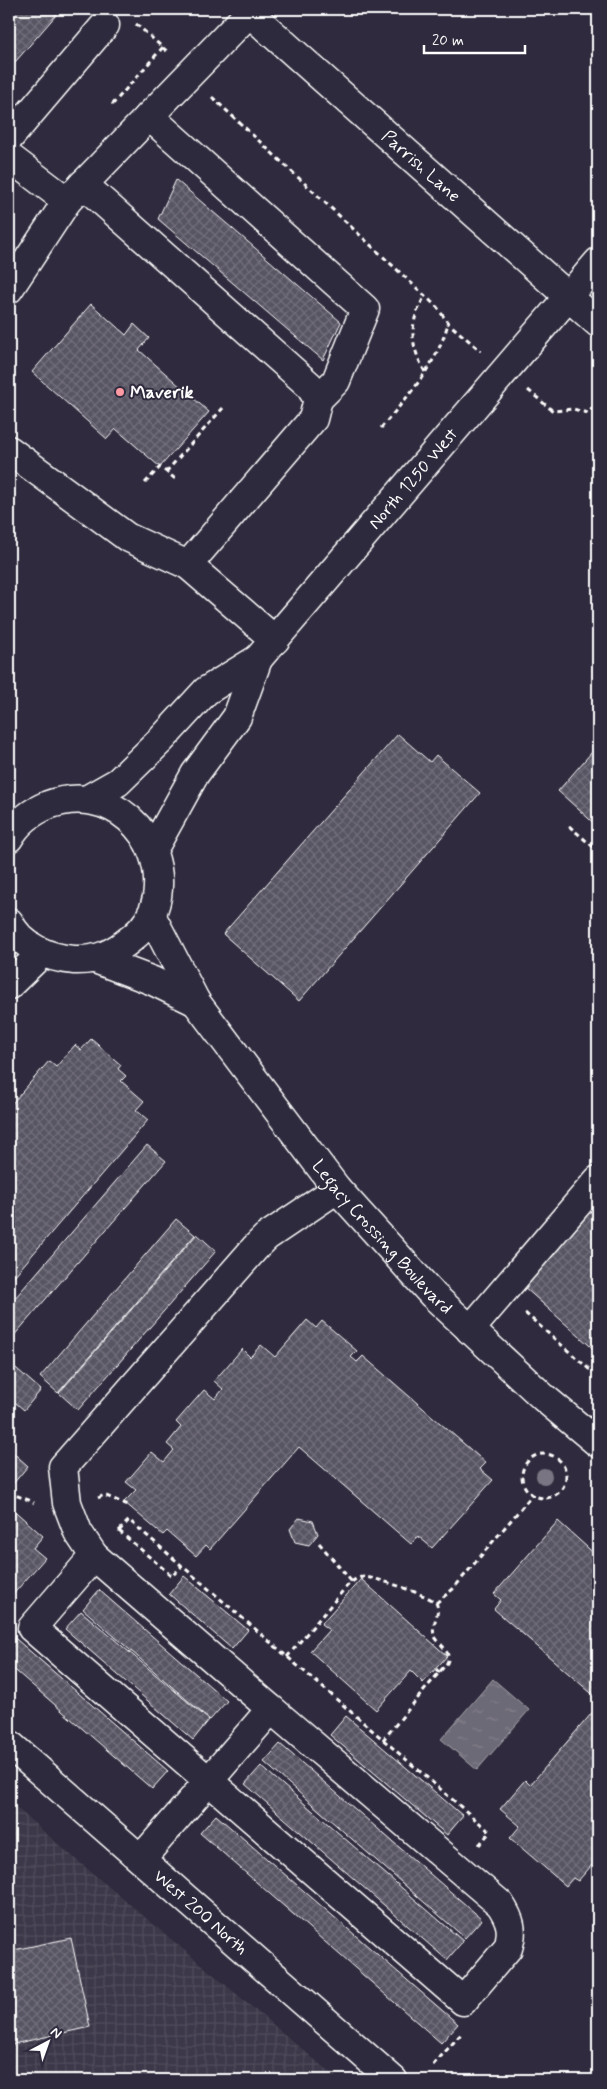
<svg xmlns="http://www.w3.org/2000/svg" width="607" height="2089" font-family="Mynerve,sans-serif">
<defs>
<pattern id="industrial-grid" width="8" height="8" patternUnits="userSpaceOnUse" patternTransform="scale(1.25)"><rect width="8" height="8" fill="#3c3749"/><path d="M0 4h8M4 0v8" fill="none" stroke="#504b5b"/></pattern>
<pattern id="water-ripples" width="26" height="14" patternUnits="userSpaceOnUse" patternTransform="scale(1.25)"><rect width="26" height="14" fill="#6d6a77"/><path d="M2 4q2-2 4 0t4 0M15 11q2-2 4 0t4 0" fill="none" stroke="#83808b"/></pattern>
<pattern id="building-cross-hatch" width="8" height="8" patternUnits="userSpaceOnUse" patternTransform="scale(1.25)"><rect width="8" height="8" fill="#595564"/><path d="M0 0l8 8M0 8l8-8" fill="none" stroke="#726e7b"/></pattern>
</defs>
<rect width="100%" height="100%" fill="#2f2a3d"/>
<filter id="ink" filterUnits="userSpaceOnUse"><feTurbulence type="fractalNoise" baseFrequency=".02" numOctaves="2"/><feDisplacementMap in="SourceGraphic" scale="10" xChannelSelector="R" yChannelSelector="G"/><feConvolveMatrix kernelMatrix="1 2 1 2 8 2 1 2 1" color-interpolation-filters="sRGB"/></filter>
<g filter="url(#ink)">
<polygon fill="url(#industrial-grid)" points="9,1801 59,1845 339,2080 9,2080"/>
<polygon fill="url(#water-ripples)" stroke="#a7a6ad" points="493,1679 529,1710 477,1770 441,1739"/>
<g fill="url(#building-cross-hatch)" stroke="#fff">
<polygon points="9,9 51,9 57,14 9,69"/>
<polygon points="176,180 341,322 323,360 158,219"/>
<polygon points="91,304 126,335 134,324 149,338 139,350 209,412 160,467 116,429 107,439 32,372"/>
<polygon points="398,734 430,762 436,755 480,793 299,1001 223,934"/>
<polygon points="598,745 598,827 558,791"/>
<polygon points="91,1039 121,1065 118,1069 126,1076 121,1081 144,1101 136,1110 148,1120 9,1282 9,1107 49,1061 56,1067 75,1045 81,1050"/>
<polygon points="147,1145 166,1161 11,1339 9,1338 9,1305"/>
<polygon points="598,1202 598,1353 523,1286"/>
<polygon points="176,1219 195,1235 58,1393 40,1377"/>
<polygon points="197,1234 216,1251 78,1410 59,1393"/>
<polygon points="307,1320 316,1328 322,1321 357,1351 351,1357 357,1362 363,1356 486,1463 480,1469 493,1480 432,1548 418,1536 411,1544 299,1447 210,1549 206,1545 196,1556 167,1531 163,1535 124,1502 136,1490 126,1482 152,1452 164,1462 174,1450 167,1444 181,1427 176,1422 204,1390 215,1399 223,1389 214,1381 242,1349 250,1357 261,1345 275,1357"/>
<polygon points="9,1362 41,1390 24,1410 9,1397"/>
<polygon points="9,1449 28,1466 12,1485 9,1482"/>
<polygon points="9,1506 43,1536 33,1548 45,1558 9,1599"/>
<polygon points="299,1518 313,1521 318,1534 309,1545 295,1542 290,1529"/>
<polygon points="558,1521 598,1557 598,1699 494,1609 501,1600 494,1594"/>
<polygon points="184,1576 248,1630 232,1649 169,1594"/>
<polygon points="361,1579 447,1656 423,1683 411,1671 376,1710 310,1651 329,1630 321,1624"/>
<polygon points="99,1590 227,1701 210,1720 83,1609"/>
<polygon points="81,1611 209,1720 193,1740 65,1629"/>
<polygon points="9,1633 168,1771 152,1789 9,1665"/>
<polygon points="598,1706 598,1858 578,1881 573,1878 566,1886 510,1838 520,1826 500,1809 525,1780 530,1785"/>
<polygon points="346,1716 463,1816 447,1835 330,1735"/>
<polygon points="280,1744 482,1919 465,1938 264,1762"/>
<polygon points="261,1766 463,1941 447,1960 245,1784"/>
<polygon points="216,1815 458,2024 441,2043 200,1833"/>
<polygon points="71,1938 90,2027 9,2045 9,1951"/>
</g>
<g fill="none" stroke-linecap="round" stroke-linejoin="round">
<g stroke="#fff" stroke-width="31">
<g id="minor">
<polyline points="149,116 365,309 336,381 318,399"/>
<polyline points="9,138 105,25"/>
<polyline points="9,157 67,201 249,13"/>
<polyline points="83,184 309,385 318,399 313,419 188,565 275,640"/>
<polyline points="9,289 67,201"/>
<polyline points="9,450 127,537 188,565"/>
<path id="s1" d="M88 799 118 782 161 740 206 691 258 659 598 262"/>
<path d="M9 838C18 822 31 812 48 805 109 782 167 834 157 897 154 913 145 928 132 938 114 953 99 961 74 960 49 958 21 947 9 922"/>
<polyline points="153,850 195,774 237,717 258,659"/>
<path id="s2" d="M151 915 196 1002 337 1189 433 1295 543 1397 598 1443"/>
<polyline points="95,959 153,981 196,1002"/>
<polyline points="9,985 42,953"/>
<polyline points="470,1330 598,1180"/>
<path d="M94 1556 32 1628 463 2001 508 1948C514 1930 510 1919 500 1904L271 1709"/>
<path id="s3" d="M9 1744 393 2080"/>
<polyline points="141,1859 271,1709 94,1556 78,1532 67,1503 63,1467 255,1248 266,1237 337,1189"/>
</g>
</g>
<g stroke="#fff" stroke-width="31">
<g id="major">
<path id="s4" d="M245 9 598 323"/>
</g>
</g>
<g stroke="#fff" stroke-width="3" stroke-dasharray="5 4" stroke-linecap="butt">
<polyline points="136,24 169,53"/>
<polyline points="212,97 437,307 448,323 481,351"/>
<polyline points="112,105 163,47"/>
<path d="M425 372C409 343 409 323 425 296"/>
<polyline points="528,390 553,411 573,409 588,413 598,402"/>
<path d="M381 428C407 397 438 364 448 323"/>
<polyline points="166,472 223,408"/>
<polyline points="145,483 160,467 178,481"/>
<polyline points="569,826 598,851"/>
<polyline points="525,1313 589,1369 598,1369"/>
<circle cx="544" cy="1476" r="22"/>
<path d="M9 1491C17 1498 26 1497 34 1503"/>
<polyline points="98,1498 104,1495 128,1505"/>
<polyline points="119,1531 129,1520 490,1832 479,1845"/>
<polyline points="119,1531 172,1576 182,1566"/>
<polyline points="319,1543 352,1582"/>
<polyline points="436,1603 453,1589 533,1494"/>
<path d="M287 1657 347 1586C352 1582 356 1577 363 1577 373 1576 431 1596 436 1603 442 1613 429 1626 435 1637 441 1646 452 1652 447 1663L383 1740"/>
<polyline points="436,1669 441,1674"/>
<polyline points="433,2065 463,2032"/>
</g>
<use href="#minor" stroke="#2f2a3d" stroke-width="28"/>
<use href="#major" stroke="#2f2a3d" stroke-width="28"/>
</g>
<circle fill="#797582" cx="544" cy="1476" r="8"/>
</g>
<circle fill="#ff9aa2" stroke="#2f2a3d" stroke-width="2" cx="120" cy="392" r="5"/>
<g text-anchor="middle" stroke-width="4" stroke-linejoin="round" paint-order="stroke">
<g font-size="18" fill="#fff" stroke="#2f2a3d">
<text dy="6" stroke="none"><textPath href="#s4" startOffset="236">Parrish Lane</textPath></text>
<text dy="6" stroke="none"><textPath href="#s1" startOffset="460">North 1250 West</textPath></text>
<text dy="6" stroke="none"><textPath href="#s2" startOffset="398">Legacy Crossing Boulevard</textPath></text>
<text dy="6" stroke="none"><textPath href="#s3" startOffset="255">West 200 North</textPath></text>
</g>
<g font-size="18" font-weight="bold" fill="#fff" stroke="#2f2a3d" text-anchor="start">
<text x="130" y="398">Maverik</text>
</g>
</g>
<rect width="607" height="2089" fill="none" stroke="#2f2a3d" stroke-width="30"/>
<rect x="15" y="15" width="577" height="2059" fill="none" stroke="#fff" stroke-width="2" filter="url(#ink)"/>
<g transform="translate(48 2042) rotate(41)" stroke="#2f2a3d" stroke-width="4" paint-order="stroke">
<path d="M0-4L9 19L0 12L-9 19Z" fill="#ffffff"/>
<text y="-8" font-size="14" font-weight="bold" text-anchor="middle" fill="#ffffff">N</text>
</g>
<path d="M424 45v8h101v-8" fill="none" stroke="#ffffff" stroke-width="2.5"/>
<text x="432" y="45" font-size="15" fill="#ffffff" stroke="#2f2a3d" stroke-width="4" paint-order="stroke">20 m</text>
</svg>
